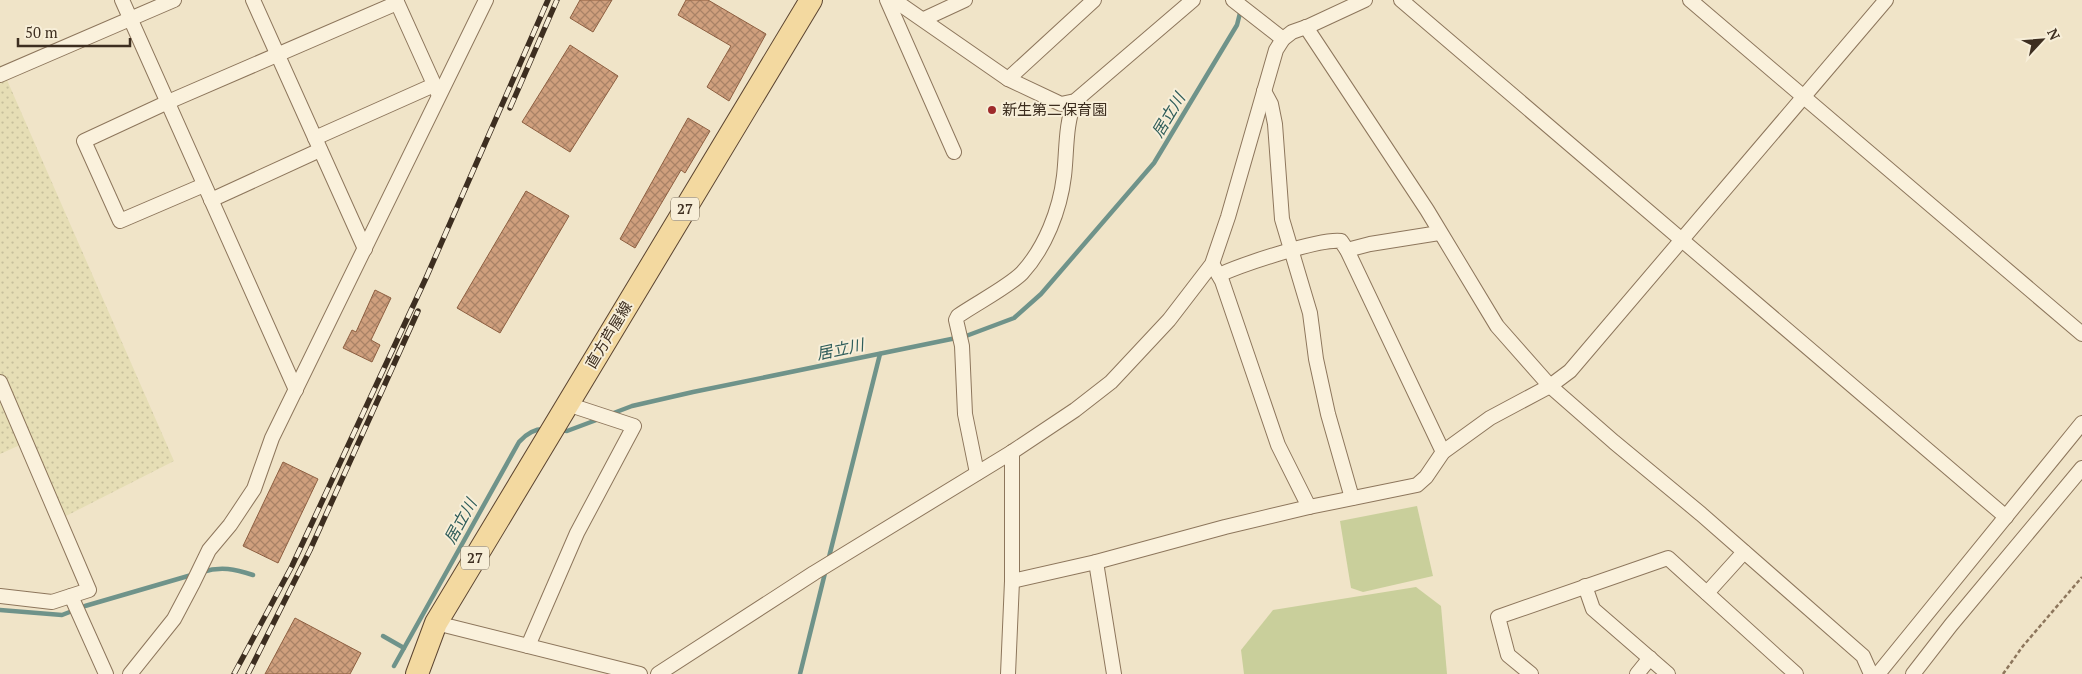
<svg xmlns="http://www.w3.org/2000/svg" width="2082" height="674" font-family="'PT Serif','Noto Sans JP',serif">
<defs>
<pattern id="farmland-dots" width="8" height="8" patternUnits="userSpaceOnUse" patternTransform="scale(1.25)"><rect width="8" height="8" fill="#e6deb5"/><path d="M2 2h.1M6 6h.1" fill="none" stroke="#c6bf9b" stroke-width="1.8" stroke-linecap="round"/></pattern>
<pattern id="building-cross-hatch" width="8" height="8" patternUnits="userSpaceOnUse" patternTransform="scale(1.25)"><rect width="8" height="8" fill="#cf9f7d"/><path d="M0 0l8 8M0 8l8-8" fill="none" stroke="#a98266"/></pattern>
</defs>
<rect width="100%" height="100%" fill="#f0e4c8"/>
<polygon fill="url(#farmland-dots)" points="0,64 174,461 66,516 31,440 0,454"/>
<g fill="#c9cf9b">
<polygon points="1417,506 1433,576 1363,592 1351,588 1340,521"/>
<polygon points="1416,587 1441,606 1447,674 1244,674 1241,650 1273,610"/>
</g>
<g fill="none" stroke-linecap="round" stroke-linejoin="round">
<g stroke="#6f938a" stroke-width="4.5">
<polyline points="611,414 632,406 693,392 966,336 1014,318 1041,294 1154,163 1237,25 1241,9"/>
<polyline points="559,430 567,431 599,419"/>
<polyline points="828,561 880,354"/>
<path d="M202 572C221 566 235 569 253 575"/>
<polyline points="0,610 62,615 85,606 195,574"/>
<polyline points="383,636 404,648"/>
<path d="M394 666 519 442C526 434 533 429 544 429"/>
<polyline points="800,674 826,569"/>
</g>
</g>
<g fill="url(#building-cross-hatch)" stroke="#8d5f41">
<polygon points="580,0 612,0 593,32 570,18"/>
<polygon points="686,0 708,0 766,34 729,101 707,87 731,46 678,15"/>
<polygon points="570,45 618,76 570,152 522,122"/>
<polygon points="688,118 710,131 685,173 681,170 635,248 620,239"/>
<polygon points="526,191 569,216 500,333 457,308"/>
<polygon points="375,290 391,298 371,340 380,345 372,362 343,348 352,330 356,332"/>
<polygon points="283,462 318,479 278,563 243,546"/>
<polygon points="295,618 361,653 350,674 265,674"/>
</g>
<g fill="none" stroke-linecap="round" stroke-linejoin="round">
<g stroke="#8d765c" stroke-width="16">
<g id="minor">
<polyline points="122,0 296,390"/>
<polyline points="253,0 365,249"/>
<polyline points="396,0 438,93"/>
<polyline points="887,0 954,152"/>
<polyline points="894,0 1008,79 1061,104 1075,101 1193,0"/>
<polyline points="1233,0 1283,39"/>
<polyline points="1401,0 2006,517"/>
<polyline points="1690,0 2082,334"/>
<polyline points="924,19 965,0"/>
<polyline points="1306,27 1427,210 1497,326 1550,386 1614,442 1701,514 1863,656 1871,674"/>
<polyline points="0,75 174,0"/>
<polyline points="1008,79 1094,0"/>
<polyline points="1264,91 1271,104 1275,124 1282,219 1310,313 1316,359 1328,414 1352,498"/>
<polyline points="315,138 434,85"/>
<polyline points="204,185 120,221 84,141 168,102 397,3"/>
<polyline points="211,200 320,150"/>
<polyline points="1347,250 1370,244 1439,233"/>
<polyline points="1214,267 1222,281 1278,445 1309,507"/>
<path d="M1219 275C1241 265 1320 238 1341 241L1347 250 1443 452"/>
<polyline points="0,382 89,590 52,602 0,596"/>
<path d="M977 473 965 414 962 346 956 320 958 316C975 304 1008 287 1022 273 1045 248 1060 210 1064 176 1067 151 1065 124 1075 101"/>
<polyline points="1096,562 1114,674"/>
<polyline points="1012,581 1096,562 1225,527 1309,507 1417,485 1426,477 1443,452 1490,418 1550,386 1570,371 1886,0"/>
<polyline points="1585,586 1593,609 1668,674"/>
<polyline points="1707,593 1744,552"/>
<polyline points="71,596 106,674"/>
<polyline points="436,623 640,674"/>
<polyline points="528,646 577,533 634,426 567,404"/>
<polyline points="130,674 174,619 193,583 209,550 230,525 254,489 272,438 486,0"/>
<polyline points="658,674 814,573 1012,452 1075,410 1111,382 1169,320 1212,264 1228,217 1276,50 1283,39 1292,32 1309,26 1365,0"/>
<polyline points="1008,674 1012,581 1012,452"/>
<polyline points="1531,674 1508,655 1498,617 1668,558 1796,674"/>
<polyline points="1637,674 1650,658"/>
<polyline points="1878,674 2082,423"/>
<polyline points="1913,674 1951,625 2082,468"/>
</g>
</g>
<g stroke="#5b4430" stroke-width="24">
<polyline id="primary" points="417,674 436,623 811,0"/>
</g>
<polyline stroke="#8d765c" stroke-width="2.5" stroke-dasharray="4 2.5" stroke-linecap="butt" points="2003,674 2023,646 2082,577"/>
<use href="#minor" stroke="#faf1dc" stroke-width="14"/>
<use href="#primary" stroke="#f3d9a0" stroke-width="22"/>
<g stroke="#3d2e20" stroke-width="5.5">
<g id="rail">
<polyline points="510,108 557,0"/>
<polyline points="234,674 292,566 426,278 548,0"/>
<polyline points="248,674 310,550 418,311"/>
</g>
</g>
<use href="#rail" stroke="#f7eed8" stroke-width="4" stroke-dasharray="11" stroke-linecap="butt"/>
</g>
<circle fill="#9e2a2b" stroke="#f7eed8" stroke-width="2" cx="992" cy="110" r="5"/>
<g text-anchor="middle" stroke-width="4" stroke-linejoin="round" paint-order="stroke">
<g fill="#f7eed8" stroke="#756857" stroke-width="1">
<rect x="671" y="197.5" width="28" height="23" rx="4"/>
<rect x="461" y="546.5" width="28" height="23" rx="4"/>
</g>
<g font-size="14" font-weight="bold" fill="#3d2e20">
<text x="685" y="214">27</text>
<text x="475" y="563">27</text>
</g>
<g font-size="15" fill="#3d2e20" stroke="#f7eed8" text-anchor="start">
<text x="1002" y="115">新生第二保育園</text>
</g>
<g font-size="15" fill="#3d2e20" stroke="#f7eed8">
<text transform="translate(609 335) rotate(-59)" y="5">直方芦屋線</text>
</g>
<g font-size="16" font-style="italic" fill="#2f5d5a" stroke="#f7eed8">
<text transform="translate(1168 115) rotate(-59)" y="6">居立川</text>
<text transform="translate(840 349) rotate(-12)" y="6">居立川</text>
<text transform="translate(460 521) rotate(-61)" y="6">居立川</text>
</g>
</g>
<g transform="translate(2042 40) rotate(64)" stroke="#f7eed8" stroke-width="4" paint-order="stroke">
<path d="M0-4L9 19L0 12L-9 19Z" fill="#3d2e20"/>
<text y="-8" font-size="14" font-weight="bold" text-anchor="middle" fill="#3d2e20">N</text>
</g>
<path d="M18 38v8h112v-8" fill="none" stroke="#3d2e20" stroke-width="2.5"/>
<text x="25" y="38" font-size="15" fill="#3d2e20" stroke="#f7eed8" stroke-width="4" paint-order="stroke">50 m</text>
</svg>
